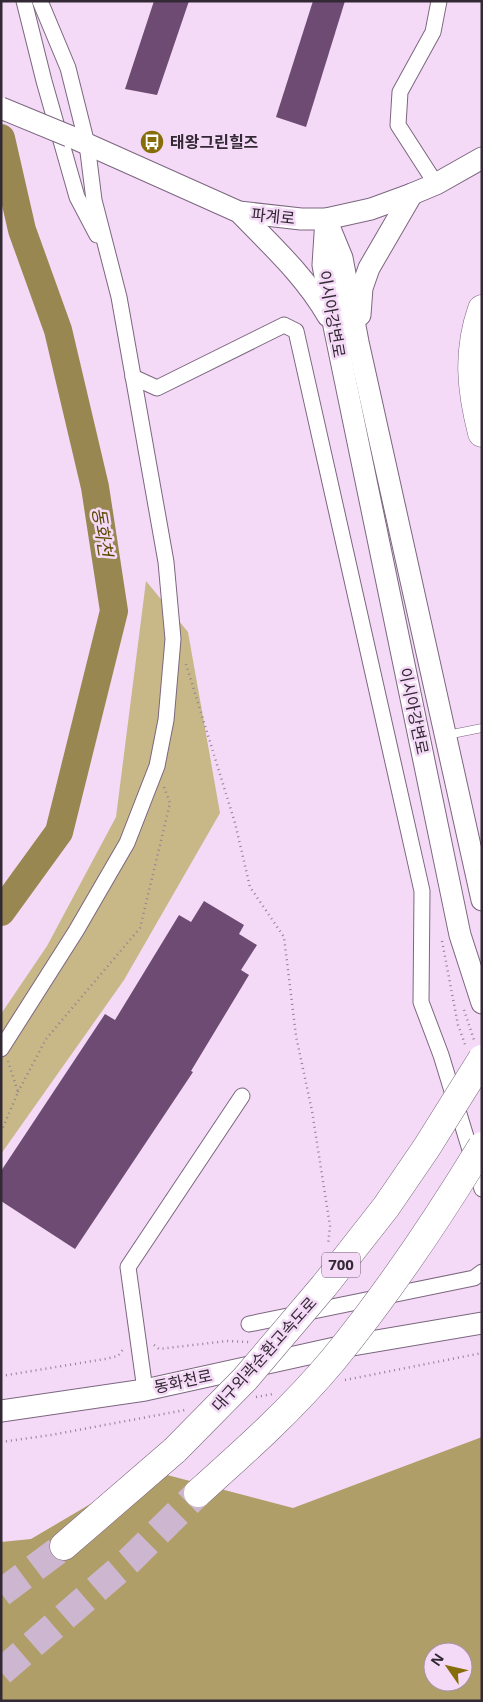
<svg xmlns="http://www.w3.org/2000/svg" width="483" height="1702" font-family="'Noto Sans','Noto Sans KR',sans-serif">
<rect width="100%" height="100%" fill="#f4daf7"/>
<polygon fill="#c8b887" points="146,581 188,632 220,813 124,980 1,1154 1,1014 47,946 116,817"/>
<path fill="#b09e68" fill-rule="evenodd" d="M482 1437V1701H1V1542L31 1539 148 1470 293 1508ZM433 1652H463V1682H433Z"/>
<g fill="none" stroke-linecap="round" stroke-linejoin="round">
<polyline stroke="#988751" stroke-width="28" points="1,138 22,230 58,330 95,487 114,611 59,832 1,912"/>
</g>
<g fill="#6d4b72">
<polygon points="154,1 189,1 157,95 125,89"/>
<polygon points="313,1 345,1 306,127 276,117"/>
<polygon points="204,901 244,925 239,934 257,945 241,970 249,975 191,1071 193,1072 75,1249 1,1201 1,1171 105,1014 115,1020 179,915 191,922"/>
</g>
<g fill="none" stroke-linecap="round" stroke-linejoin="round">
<g stroke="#cdb7d0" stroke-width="28" stroke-dasharray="28 14" stroke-linecap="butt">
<polyline points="1,1593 64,1546"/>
<polyline points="1,1672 129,1561 198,1493"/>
</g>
<g stroke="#7c667f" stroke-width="9">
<polyline id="lane" points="447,735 482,728"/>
</g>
<g stroke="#7c667f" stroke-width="17">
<g id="street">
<polyline points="24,1 44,81 77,197 97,235"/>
<polyline points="436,184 398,125 400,92 433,32 439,1"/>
<polyline points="133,377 157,388 284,325 296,331 422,891 421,1002 441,1055 482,1189"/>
<polyline points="1,1049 76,931 127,843 157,766 166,720 173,639 166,562 119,297 94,200 87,144 68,68 40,1"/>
<polyline points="249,1324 474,1278 482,1272"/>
<polyline points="145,1390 128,1267 242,1096"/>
</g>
</g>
<g stroke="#7c667f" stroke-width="23">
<g id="secondary">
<polyline points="69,136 239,212 301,219 326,219 371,209 412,194 436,184 482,158"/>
<path d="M239 212C271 245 305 276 328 316"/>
<polyline points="326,219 323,265 334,326 460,935 482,1003"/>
<polyline points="328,224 342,258 358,342 482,900"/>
<polyline points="360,315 362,288 369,268 412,194"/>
<polyline points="1,1411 145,1390 335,1348 482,1323"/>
</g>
</g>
<g stroke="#7c667f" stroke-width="29">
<g id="highway">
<path d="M482 309C467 352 471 390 482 433"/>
<polyline points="64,1546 175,1450"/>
</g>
</g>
<g stroke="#928094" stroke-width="2.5" stroke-dasharray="1 4" stroke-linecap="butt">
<polyline points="186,664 235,823 250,887 284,937 296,1036 312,1111 330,1226 328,1245"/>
<polyline points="442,941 458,1025 466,1047"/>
<polyline points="464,1010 474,1040"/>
<polyline points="18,1092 46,1039 140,928 170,803 164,787"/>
<polyline points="1,1132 18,1092 8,1061"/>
<polyline points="154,1345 159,1349 227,1341 249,1342"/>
<polyline points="1,1376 105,1359 118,1356 124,1348"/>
<polyline points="345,1380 482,1353"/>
<polyline points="256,1397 273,1394"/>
<polyline points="1,1442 51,1435 185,1410"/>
</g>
<use href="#lane" stroke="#fff" stroke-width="8"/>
<use href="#street" stroke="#fff" stroke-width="15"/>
<use href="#secondary" stroke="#fff" stroke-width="21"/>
<use href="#highway" stroke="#fff" stroke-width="28"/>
<g stroke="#7c667f" stroke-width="23" stroke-linecap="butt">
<polyline id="secondary-bridge" points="1,108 69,136"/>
</g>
<g stroke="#7c667f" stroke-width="29" stroke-linecap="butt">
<g id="highway-bridge">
<polyline points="175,1450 245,1379 324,1286 386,1207 427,1147 482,1059"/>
<path d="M198 1493C245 1451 293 1408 333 1360 388 1293 437 1220 482 1146"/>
</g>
</g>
<use href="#secondary-bridge" stroke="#fff" stroke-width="21"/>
<use href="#highway-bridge" stroke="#fff" stroke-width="28"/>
</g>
<defs>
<g id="bus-disc" transform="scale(1.25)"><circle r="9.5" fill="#866d0a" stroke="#f4daf7"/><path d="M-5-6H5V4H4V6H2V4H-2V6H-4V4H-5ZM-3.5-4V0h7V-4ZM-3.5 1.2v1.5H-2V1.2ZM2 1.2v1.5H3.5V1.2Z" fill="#fff"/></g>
</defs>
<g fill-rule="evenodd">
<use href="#bus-disc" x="152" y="142"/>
</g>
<g text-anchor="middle" stroke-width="5" stroke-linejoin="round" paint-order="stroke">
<rect fill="#f4daf7" stroke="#6d5e6e" stroke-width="1" x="322" y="1252.5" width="38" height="25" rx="4"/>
<g font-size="15" font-weight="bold" fill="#332934">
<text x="341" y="1270">700</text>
</g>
<g font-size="16" font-weight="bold" fill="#332934" stroke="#f4daf7" text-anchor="start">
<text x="170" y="148">태왕그린힐즈</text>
</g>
<g font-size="16" fill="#332934" stroke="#f4daf7">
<text transform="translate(273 216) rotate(6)" y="6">파계로</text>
<text transform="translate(332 314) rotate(80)" y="6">이시아강변로</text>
<text transform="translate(414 711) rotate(78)" y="6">이시아강변로</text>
<text transform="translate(264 1354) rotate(-48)" y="6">대구외곽순환고속도로</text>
<text transform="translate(183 1381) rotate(-12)" y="6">동화천로</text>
</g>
<g font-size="18" font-style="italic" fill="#5d4a02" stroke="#f4daf7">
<text transform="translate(102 532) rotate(81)" y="6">동화천</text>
</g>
</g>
<rect width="483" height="1702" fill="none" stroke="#332934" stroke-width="5"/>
<g transform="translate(448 1667) rotate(304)"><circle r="24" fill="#f4daf7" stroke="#a793a9"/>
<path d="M0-4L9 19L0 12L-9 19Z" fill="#866d0a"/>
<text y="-8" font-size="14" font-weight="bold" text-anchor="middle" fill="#332934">N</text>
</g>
</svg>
